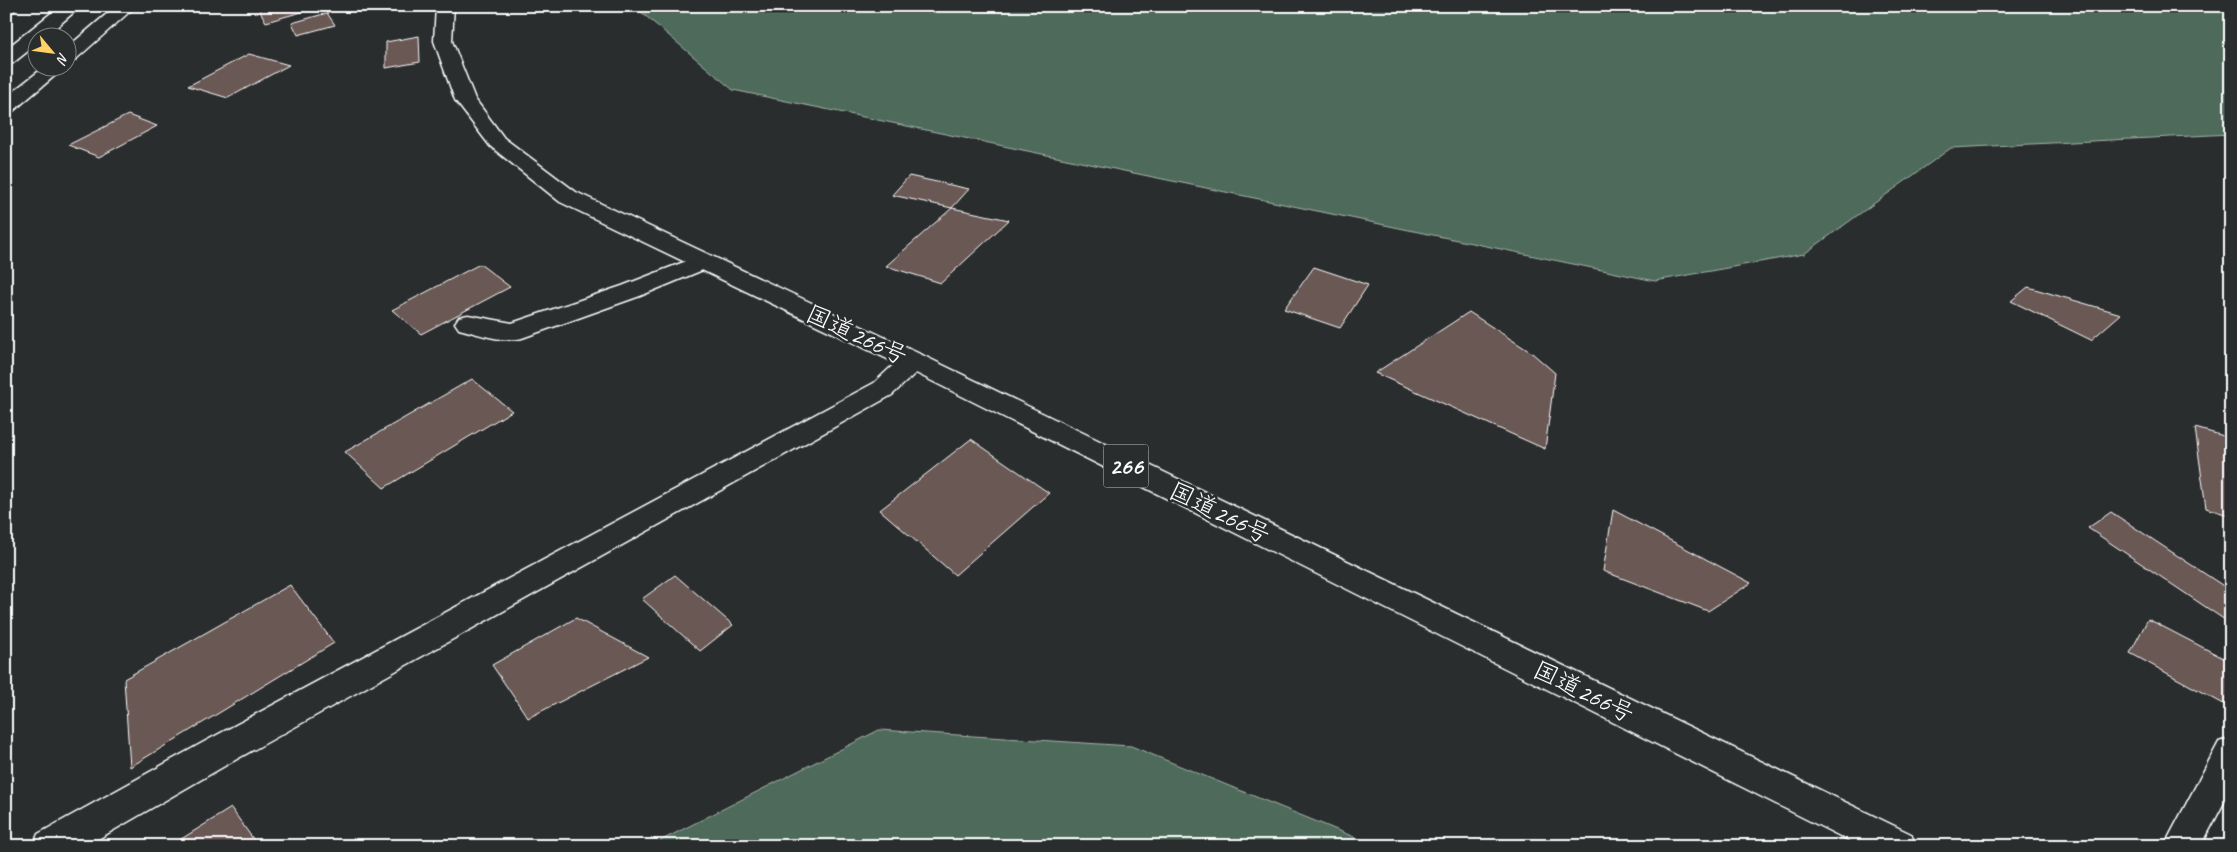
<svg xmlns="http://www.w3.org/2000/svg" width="2237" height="852" font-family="Caveat,'Klee One',sans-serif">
<rect width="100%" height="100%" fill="#2a2d2e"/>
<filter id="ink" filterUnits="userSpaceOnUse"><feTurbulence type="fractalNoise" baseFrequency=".02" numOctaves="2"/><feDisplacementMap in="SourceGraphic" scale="10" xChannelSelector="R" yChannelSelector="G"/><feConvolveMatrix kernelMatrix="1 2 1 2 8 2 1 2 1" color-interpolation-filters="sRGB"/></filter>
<g filter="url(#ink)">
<g fill="#4e6a5a" stroke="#a6b4ac">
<polygon points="634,6 2231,6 2231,134 1951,148 1804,254 1655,281 733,90"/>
<polygon points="879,730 1131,746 1364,841 1367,846 650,846"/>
</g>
<g fill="#6b5955" stroke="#fff">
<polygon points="257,6 323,6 266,22"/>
<polygon points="327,13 335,25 298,35 292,23"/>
<polygon points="419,36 420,62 386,68 386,42"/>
<polygon points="249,54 289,65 228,98 188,86"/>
<polygon points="128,115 157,126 99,157 68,145"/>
<polygon points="909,176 969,189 952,208 892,195"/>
<polygon points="952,208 1009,220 941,283 886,266"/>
<polygon points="480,264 510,287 421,334 392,310"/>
<polygon points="1314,267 1368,285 1340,328 1284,309"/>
<polygon points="2028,287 2121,314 2091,340 2011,301"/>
<polygon points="1469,312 1532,353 1555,373 1545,449 1375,373"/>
<polygon points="472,379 512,411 384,488 345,452"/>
<polygon points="2195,428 2231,438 2231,516 2206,508"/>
<polygon points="971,439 1049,493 955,575 880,510"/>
<polygon points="1613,510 1751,583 1708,611 1603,571"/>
<polygon points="2111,512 2231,591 2231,624 2088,528"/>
<polygon points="675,575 733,625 700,651 642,599"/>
<polygon points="290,585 334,643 130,767 124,679"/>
<polygon points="576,618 648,657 528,718 492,665"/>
<polygon points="2148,619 2231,662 2231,708 2130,653"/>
<polygon points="231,808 258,846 170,846"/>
</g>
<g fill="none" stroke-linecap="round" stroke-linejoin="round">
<g stroke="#fff" stroke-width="3">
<g id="minor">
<polygon points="6,6 18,6 12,12 6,13"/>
<path d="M702 255 710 257 714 262 710 267 640 296 522 338C503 343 478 334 459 329L455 323 459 317 468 315 512 323 622 286Z"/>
<polygon points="913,352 922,355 926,361 922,367 892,395 228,764 86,846 33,846 38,834 204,742 874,383 904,355"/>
<polygon points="2231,738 2231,789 2201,846 2164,846 2219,742"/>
</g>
</g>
<g stroke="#fff" stroke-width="3">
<polygon id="trunk" points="436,6 454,6 452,41 475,99 504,138 576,192 922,355 1911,834 1916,846 1860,846 904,367 560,202 490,146 455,100 434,41"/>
</g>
<g stroke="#fff" stroke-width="3">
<g id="motorway">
<polygon points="60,6 81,6 44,38 38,38 38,43 13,63 6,65 6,49"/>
<polygon points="116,6 136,6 75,60 68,62 68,47"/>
<polygon points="43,68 64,68 13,111 6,113 6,97"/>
</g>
</g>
<use href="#minor" fill="#2a2d2e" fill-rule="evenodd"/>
<use href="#trunk" fill="#2a2d2e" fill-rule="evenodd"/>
<use href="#motorway" fill="#2a2d2e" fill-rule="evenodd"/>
</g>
</g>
<g text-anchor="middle" stroke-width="5" stroke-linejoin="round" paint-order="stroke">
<rect fill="#2a2d2e" stroke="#bfc0c0" stroke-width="1" x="1103.5" y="444.5" width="45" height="43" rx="4"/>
<g font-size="24" font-weight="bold" fill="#fff">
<text x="1126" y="474">266</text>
</g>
<g font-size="25" fill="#fff" stroke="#2a2d2e">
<text transform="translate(857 334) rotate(25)" y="9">国道266号</text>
<text transform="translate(1220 512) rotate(26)" y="9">国道266号</text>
<text transform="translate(1584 691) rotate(26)" y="9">国道266号</text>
</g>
</g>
<rect width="2237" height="852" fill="none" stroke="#2a2d2e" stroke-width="25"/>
<rect x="12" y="12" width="2212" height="827" fill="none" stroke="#fff" stroke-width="2" filter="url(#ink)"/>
<g transform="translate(52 52) rotate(119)"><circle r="24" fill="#2a2d2e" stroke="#7f8182"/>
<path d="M0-4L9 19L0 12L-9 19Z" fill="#ffd166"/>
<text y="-8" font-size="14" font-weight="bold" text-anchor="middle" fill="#ffffff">N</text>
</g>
</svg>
